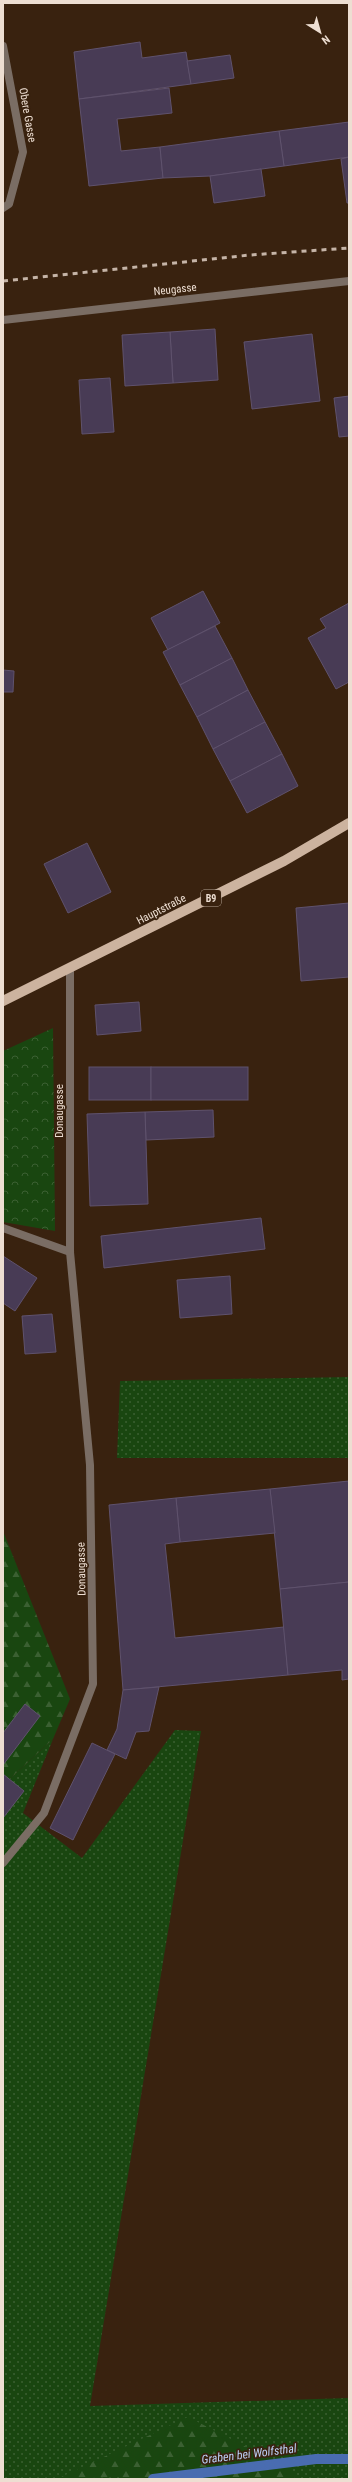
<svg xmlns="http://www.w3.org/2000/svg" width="352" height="2482" font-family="'Roboto Condensed',sans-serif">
<defs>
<pattern id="grass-dots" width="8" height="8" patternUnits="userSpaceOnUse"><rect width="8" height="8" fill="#194610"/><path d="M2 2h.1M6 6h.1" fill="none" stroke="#3b6032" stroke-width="1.8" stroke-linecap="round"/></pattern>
<pattern id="forest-firs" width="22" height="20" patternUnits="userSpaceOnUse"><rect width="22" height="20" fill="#194610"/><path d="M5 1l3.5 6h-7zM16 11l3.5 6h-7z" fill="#3b6032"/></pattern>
<pattern id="park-crowns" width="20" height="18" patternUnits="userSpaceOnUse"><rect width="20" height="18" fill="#194610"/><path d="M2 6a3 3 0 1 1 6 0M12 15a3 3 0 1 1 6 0" fill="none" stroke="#3b6032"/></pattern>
</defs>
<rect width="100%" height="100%" fill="#39220f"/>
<g fill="url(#grass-dots)">
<polygon points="349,1377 349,1458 117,1458 120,1381"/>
<polygon points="175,1730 201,1731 90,2406 349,2398 349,2479 3,2479 3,1785 53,1739 23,1813 82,1858"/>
</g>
<g fill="url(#forest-firs)">
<polygon points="3,1531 70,1699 53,1739 3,1785"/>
<polygon points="188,2417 297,2473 294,2479 121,2479 121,2477 57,2479"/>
</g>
<polygon fill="url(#park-crowns)" points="53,1028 55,1231 3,1222 3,1051"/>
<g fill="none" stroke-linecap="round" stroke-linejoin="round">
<polyline stroke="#496cb0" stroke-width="10" points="153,2479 316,2459 349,2459"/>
</g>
<g fill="#483b55" stroke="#5f526d">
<polygon points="140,42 142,58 186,52 191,84 79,99 74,52"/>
<polygon points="230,55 234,78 191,84 187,61"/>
<polygon points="169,88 172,113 117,119 121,151 160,147 163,178 89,186 79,99"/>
<polygon points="349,122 349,157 284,166 279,131"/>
<polygon points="279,131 284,166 210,176 163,178 160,147"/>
<polygon points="349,157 349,203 347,203 341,159"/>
<polygon points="261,169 265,196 214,203 210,176"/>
<polygon points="215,329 218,380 173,383 170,332"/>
<polygon points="170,332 173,383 125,386 122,335"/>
<polygon points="312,334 320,401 252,409 244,342"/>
<polygon points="110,378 114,432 82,434 79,380"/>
<polygon points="349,396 349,436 339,437 334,398"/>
<polygon points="203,591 220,623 168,650 151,618"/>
<polygon points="349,603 349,682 336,689 308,638 326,628 320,619"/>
<polygon points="215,626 232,658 180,685 163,652"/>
<polygon points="232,658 248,690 197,717 180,685"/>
<polygon points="3,670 14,671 13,692 3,692"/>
<polygon points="248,690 265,722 213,749 197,717"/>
<polygon points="265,722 282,754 230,781 213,749"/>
<polygon points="282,754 298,786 247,813 230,781"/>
<polygon points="87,843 111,892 68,913 44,864"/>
<polygon points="349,903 349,977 301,981 296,908"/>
<polygon points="139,1002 141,1031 97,1035 95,1005"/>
<rect x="89" y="1067" width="62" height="33"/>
<rect x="151" y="1067" width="97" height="33"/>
<polygon points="213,1110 214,1137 146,1140 145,1112"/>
<polygon points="145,1112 148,1204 90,1206 87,1114"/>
<polygon points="261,1218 265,1249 104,1268 101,1236"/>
<polygon points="3,1256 37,1278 15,1311 3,1303"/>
<polygon points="230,1276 232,1314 180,1318 177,1280"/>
<polygon points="52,1314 56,1352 25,1354 22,1316"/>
<polygon points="349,1481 349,1582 280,1589 270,1489"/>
<polygon points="270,1489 275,1533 180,1542 176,1498"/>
<polygon points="176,1498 180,1542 165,1544 175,1638 284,1627 288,1675 123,1690 109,1505"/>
<polygon points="349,1582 349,1679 342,1680 342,1670 288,1675 280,1589"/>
<polygon points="159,1687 149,1731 136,1732 126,1759 107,1750 117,1729 123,1690"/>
<polygon points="25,1704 40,1716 3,1765 3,1733"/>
<polygon points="92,1743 115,1754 73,1840 50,1828"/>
<polygon points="3,1774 24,1791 3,1818"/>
</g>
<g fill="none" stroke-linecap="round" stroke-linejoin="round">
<g stroke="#7a6d64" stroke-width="8">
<polyline points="3,46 23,152 9,204 3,208"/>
<polyline points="3,320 349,281"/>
<polyline points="3,1228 70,1252"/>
<polyline points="3,1863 44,1813 93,1684 90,1465 70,1252 70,969"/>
</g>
<polyline stroke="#ccb39f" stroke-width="10" points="3,1001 284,861 349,823"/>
<polyline stroke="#c5b4a7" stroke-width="3" stroke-dasharray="5 5" stroke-linecap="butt" points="3,281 250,255 349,248"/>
</g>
<g text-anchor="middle" stroke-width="3.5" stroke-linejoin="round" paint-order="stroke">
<rect fill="#39220f" stroke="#b7a698" stroke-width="1" x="201" y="890" width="20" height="16" rx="3"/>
<g font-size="10" font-weight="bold" fill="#edded2">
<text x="211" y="902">B9</text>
</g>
<g font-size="11" fill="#edded2" stroke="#39220f">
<text transform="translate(28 115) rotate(80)" y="4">Obere Gasse</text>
<text transform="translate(175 289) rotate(-6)" y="4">Neugasse</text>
<text transform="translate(161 909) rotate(-27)" y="4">Hauptstraße</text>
<text transform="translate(59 1111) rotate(-90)" y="4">Donaugasse</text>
<text transform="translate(81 1569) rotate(-91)" y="4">Donaugasse</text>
</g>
<g font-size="12" font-style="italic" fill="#bed2f9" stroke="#39220f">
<text transform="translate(249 2454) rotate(-7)" y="4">Graben bei Wolfsthal</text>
</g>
</g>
<rect width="352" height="2482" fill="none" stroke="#edded2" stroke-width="8"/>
<g transform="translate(320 32) rotate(143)" stroke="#39220f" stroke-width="3" paint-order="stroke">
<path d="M0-3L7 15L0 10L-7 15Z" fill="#edded2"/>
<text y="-6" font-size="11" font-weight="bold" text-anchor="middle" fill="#edded2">N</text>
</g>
</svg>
